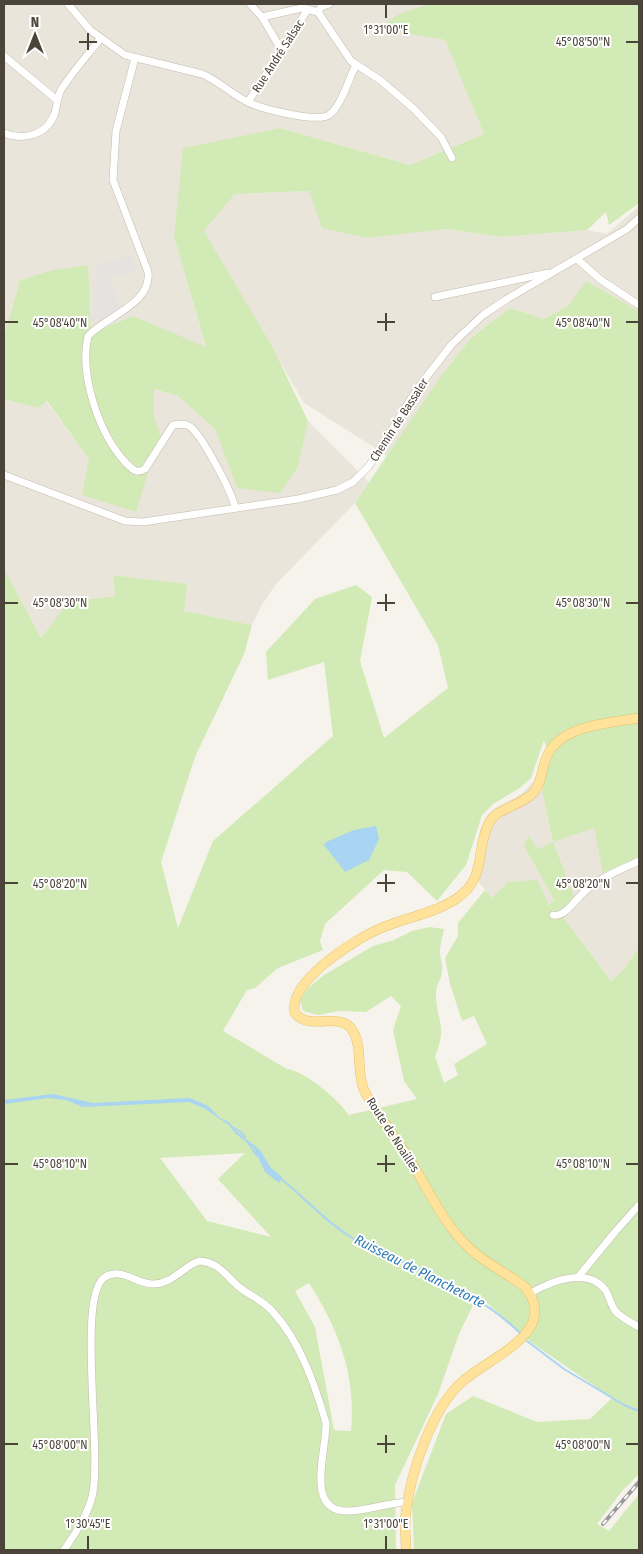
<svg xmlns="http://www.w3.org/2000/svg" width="643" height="1554" font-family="'Fira Sans Condensed',sans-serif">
<rect width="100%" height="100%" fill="#f6f3ec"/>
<g fill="#eae5da">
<polygon points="4,4 429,4 399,14 379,29 445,40 484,134 410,165 280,128 174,236 206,348 133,316 91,333 87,265 20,280 4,337"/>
<polygon points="309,191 368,238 446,229 502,237 587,230 607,234 639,206 639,311 587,282 569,305 544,319 510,308 471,338 438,380 388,456 304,403 204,231 235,194"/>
<polygon points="153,389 178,396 215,429 238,488 298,467 308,421 369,482 355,503 276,584 261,606 252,625 183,611 187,584 113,575 115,596 68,602 41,638 4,569 4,399 38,408 46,401 89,459 135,512 152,459 164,444 154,417"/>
<polygon points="533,782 542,791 553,842 594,828 604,873 639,857 639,947 624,969 611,981 563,917 538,849 524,846 554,900 550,905 492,898 472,874 476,863 480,830 486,817 493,809 520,795"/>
</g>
<g fill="#d2eab5" fill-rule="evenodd">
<polygon points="429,4 639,4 639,203 609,225 606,212 587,230 502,237 446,229 368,238 322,228 309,191 235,194 204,231 273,348 308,421 298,467 280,493 237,488 215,429 178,396 154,389 154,417 164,444 152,459 136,512 82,495 89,459 47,401 38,408 4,399 4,337 20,280 53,270 88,265 91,333 133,316 206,347 174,236 183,148 280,128 410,165 484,134 445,40 378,29 399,14"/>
<path d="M586 281 639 311V857L603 873 594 828 553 842 577 904 563 917 611 981 624 969 639 947V1474L622 1491 597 1524 609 1531 639 1494V1550H414L412 1503 446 1414 473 1396 537 1422 590 1419 612 1398 532 1343 478 1295 459 1334 438 1394 395 1485 396 1550H4V569L41 638 68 602 115 596 113 575 187 584 184 611 252 625 244 654 195 757 161 862 178 928 213 841 333 736 324 662 268 680 266 652 315 599 356 585 372 597 360 661 384 738 448 688 438 645 355 503 438 380 471 338 510 308 544 319 569 305ZM544 740 549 757 542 791 553 842 538 849 529 836 524 846 554 900 549 905 537 880 508 882 492 898 485 890 458 923V936L445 958 450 984 462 1021 474 1016 487 1044 454 1064 458 1075 444 1083 435 1056C448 1026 436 1021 436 993 436 984 442 979 442 971 443 964 440 958 440 952 440 944 443 936 444 929L429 927 412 931 394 940 373 946 324 975 308 988 300 1000 303 1011 318 1015 339 1011 366 1012 391 996 401 1006 393 1030 404 1081 417 1099 349 1115C337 1099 307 1072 287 1069L223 1031 247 990 255 988 278 968 323 950 320 941 325 924 384 870 407 872 437 901 466 865 482 815 493 804 521 787 531 778ZM245 1153 218 1179 271 1237 207 1221 160 1158ZM309 1283C339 1330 356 1375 351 1431L334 1430 315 1327 295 1291Z"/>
</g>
<polygon fill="#e5e3e0" points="133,255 137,271 110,278 119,308 96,323 90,318 94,305 93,284 97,282 96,265"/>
<g fill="#a9d4f2">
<polygon points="376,826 379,839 369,860 345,872 324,845 326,842 354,830"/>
<polygon points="53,1094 93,1103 190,1098 208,1106 220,1118 229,1122 237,1132 260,1150 271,1168 282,1177 279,1183 265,1172 254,1148 235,1133 229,1125 204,1108 189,1102 83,1107 66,1100 48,1098 4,1104 4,1100"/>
</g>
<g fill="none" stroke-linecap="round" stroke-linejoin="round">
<g stroke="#a9d4f2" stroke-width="2">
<polyline points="234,1128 242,1133 245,1137"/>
<polyline points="247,1141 257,1156"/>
<path d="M280 1178C303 1196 329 1225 354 1239 411 1269 473 1287 520 1333"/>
<polyline points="527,1341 564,1369 624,1405 639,1411"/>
</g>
<g stroke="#c2bbae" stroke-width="8">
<g id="minor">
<path d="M68 4 90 30 125 55 202 74C217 80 229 92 244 100 257 108 316 123 329 115 341 107 349 78 356 65"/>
<polyline points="250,4 262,17 282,51"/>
<polyline points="318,12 321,7 329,4"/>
<polyline points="262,17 302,8 318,12 351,61 380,80 413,108 441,137 452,158"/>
<polyline points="4,56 57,100"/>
<path d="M135 58 116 131 113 180 148 272C152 304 106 316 88 336 79 375 99 434 126 463 133 470 136 474 145 469L173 425C179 424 184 423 189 426 201 433 233 494 235 508"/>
<polyline points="248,102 308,9"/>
<path d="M4 133C24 141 47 135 55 113 57 105 57 97 61 90 72 72 88 55 101 38"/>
<polyline points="577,259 601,280 639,305"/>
<polyline points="435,297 548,273"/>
<polyline points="4,475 125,521 143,522 298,499 337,490 353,482 369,466 417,389 452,344 483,315 507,299 627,229 639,218"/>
<path d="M553 915C563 918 574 902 581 895 598 878 618 871 639 861"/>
<polyline points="579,1276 615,1232 639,1205"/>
<path d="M531 1293C551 1281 589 1266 606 1291 610 1298 611 1306 616 1312 622 1318 632 1323 639 1327"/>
<path d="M64 1550C75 1534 87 1516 92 1497 103 1455 76 1295 105 1277 121 1267 137 1284 153 1284 173 1284 182 1267 199 1261 219 1262 225 1275 239 1287 250 1296 264 1301 273 1312 300 1341 315 1385 326 1423 327 1450 303 1514 350 1511 369 1510 388 1503 407 1502"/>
</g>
</g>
<g stroke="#e6c16a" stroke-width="10">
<path id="major" d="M406 1550C406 1538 404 1525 406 1512 411 1471 432 1408 463 1381 483 1364 515 1350 529 1329 539 1315 535 1299 525 1287 507 1273 486 1264 469 1248 442 1222 428 1188 408 1157 394 1135 376 1114 364 1090 356 1072 363 1048 353 1031 341 1010 309 1032 295 1013 287 982 354 940 379 929 403 918 433 914 456 899 487 878 475 854 488 825 496 807 520 807 533 793 543 782 541 767 548 754 562 725 611 723 639 718"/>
</g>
<use href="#minor" stroke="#fff" stroke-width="7"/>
<use href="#major" stroke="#ffe39c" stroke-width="9"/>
<g stroke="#9a9a9a" stroke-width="4">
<polyline id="rail" points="603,1524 639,1482"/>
</g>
<use href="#rail" stroke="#fff" stroke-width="2" stroke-dasharray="5.5" stroke-linecap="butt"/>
</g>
<path fill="none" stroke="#4b4439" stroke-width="2" d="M386 5V18M88 33V50M79 42H97M626 42H638M386 313V331M5 322H18M377 322H395M626 322H638M386 594V611M5 603H18M377 603H395M626 603H638M386 874V892M5 883H18M377 883H395M626 883H638M386 1155V1172M5 1164H18M377 1164H395M626 1164H638M386 1435V1453M5 1444H18M377 1444H395M626 1444H638M88 1536V1549M386 1536V1549"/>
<g text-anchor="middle" stroke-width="4" stroke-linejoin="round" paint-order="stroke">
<g font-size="12" fill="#4b4439" stroke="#fff">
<text transform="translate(278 56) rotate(-57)" y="4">Rue André Salsac</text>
<text transform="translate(399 420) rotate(-57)" y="4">Chemin de Bassaler</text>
<text transform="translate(393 1135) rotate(57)" y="4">Route de Noailles</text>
</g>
<g font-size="14" font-style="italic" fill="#2e7ab2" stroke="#fff">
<text transform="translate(420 1271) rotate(27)" y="5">Ruisseau de Planchetorte</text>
</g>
</g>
<g font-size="12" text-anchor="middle" fill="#4b4439" stroke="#fff" stroke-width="4" stroke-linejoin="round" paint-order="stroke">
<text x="386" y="34">1°31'00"E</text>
<text x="583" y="46">45°08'50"N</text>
<text x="60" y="327">45°08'40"N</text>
<text x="583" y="327">45°08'40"N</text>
<text x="60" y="607">45°08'30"N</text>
<text x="583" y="607">45°08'30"N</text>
<text x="60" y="888">45°08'20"N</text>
<text x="583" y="888">45°08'20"N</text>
<text x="60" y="1168">45°08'10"N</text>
<text x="583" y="1168">45°08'10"N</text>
<text x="60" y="1449">45°08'00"N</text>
<text x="583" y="1449">45°08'00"N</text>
<text x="88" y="1528">1°30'45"E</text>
<text x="386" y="1528">1°31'00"E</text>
</g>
<rect width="643" height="1554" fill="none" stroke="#4b4439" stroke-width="10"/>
<g transform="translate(35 35)" stroke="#ffffff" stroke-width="4" paint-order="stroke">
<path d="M0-4L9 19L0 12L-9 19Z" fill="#4b4439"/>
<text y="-8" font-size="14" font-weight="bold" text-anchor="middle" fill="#4b4439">N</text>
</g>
</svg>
